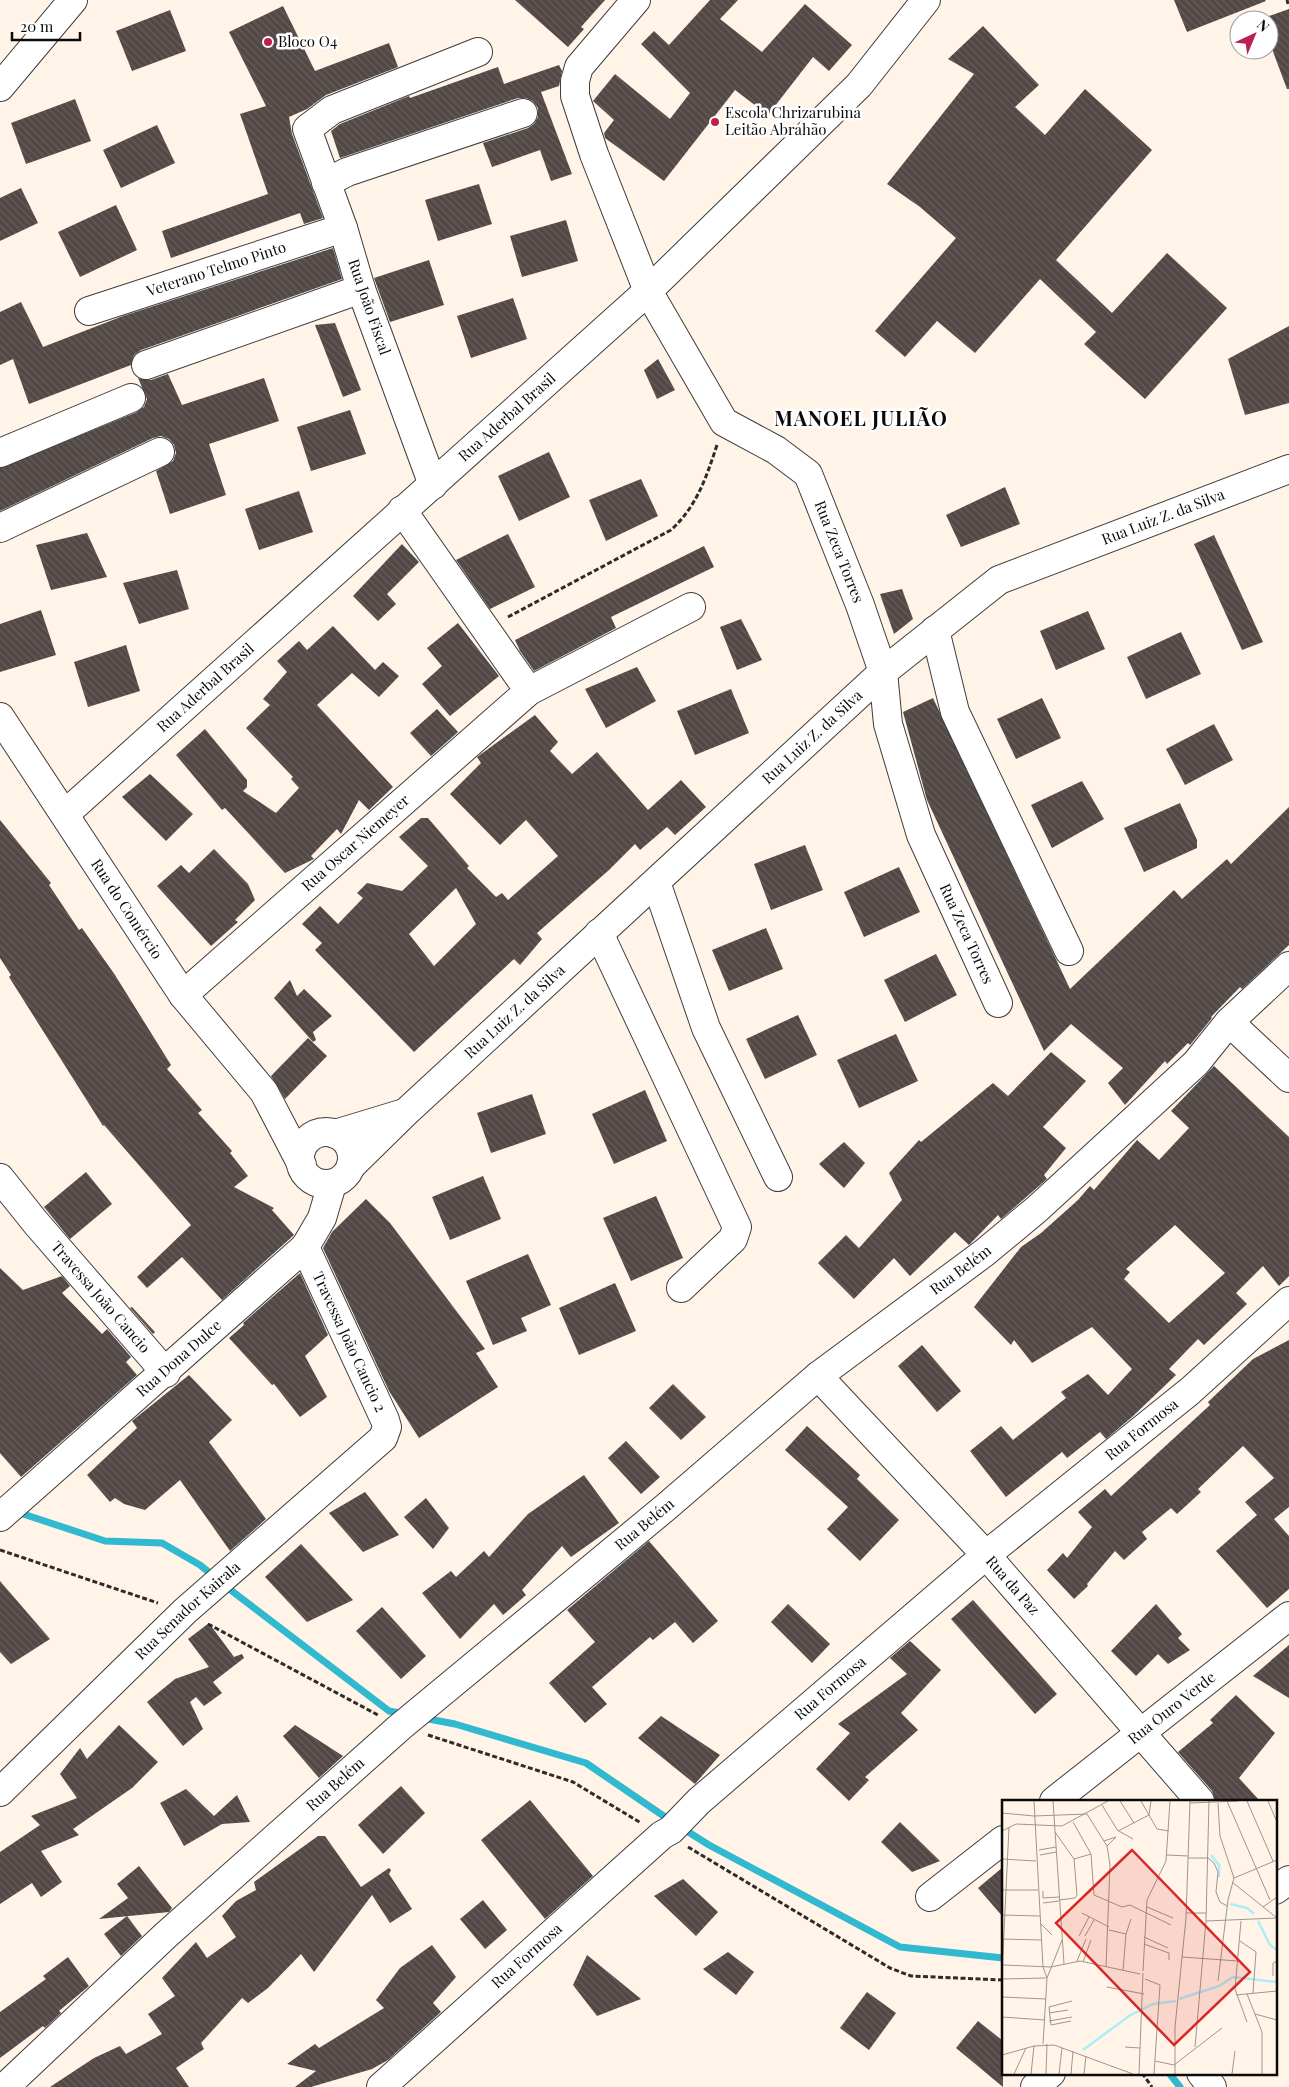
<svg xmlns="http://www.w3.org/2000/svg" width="1289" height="2087" font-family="'Playfair Display',serif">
<defs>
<pattern id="building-back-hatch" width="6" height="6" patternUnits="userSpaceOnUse" patternTransform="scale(1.25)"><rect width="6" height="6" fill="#524846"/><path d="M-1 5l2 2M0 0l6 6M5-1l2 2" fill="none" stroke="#665e5c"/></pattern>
</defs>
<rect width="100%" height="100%" fill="#fff4e7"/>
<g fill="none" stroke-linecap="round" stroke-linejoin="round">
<g stroke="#30b9cf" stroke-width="7">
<polyline points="17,1512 105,1541 162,1543 200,1565 216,1578"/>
<polyline points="224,1585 389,1711 405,1714"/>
<polyline points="423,1718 455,1724 586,1763 671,1821"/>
<polyline points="682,1828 709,1845 900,1947 1003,1958"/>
<polyline points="1169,2073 1180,2087"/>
</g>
</g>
<g fill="url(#building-back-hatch)" fill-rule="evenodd">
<polygon points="515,0 605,0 581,27 584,29 568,47"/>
<polygon points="710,0 738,0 720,19 762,52 805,4 852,45 829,71 813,57 768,115 735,90 664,181 605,138 604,133 614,120 593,101 615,74 670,119 690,93 641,44 654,31 669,45"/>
<polygon points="1174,0 1265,0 1266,1 1187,32"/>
<polygon points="283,6 315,71 389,43 398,67 326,95 307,109 289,117 292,134 323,218 304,224 300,213 171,258 162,231 268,194 240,114 266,106 229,32"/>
<polygon points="1289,9 1289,89 1287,89 1269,41 1269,16"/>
<polygon points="170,10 186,51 132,71 116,31"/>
<polygon points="983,26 1039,85 1015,107 1045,135 1085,89 1152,150 1056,260 1112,313 1167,253 1227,308 1145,399 1084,344 1096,332 1040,279 975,353 937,321 905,357 875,331 956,238 920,207 887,184 974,74 948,59"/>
<polygon points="559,65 562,71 559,86 541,92 572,174 551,181 540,150 492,167 483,143 528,128 534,124 538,117 538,108 533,101 526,98 518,98 340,158 331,131 340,124 409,96 410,98 498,67 504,84"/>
<polygon points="75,99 91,141 26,164 11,123"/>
<polygon points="157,125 175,163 121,188 103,150"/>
<polygon points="479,184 492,224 438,241 425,200"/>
<polygon points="21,188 38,223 0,241 0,198"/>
<polygon points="116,205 137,250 80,277 58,232"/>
<polygon points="566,220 578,261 522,277 510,236"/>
<polygon points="333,248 342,279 141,350 134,355 131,365 29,404 13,359 0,365 0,312 21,302 43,347 123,316"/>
<polygon points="429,260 444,305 390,322 374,278"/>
<polygon points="513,298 527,339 471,358 457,316"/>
<polygon points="335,323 361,390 343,397 315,325"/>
<polygon points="1289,326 1289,403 1245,415 1228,359"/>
<polygon points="658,359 675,390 657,399 644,370"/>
<polygon points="168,374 182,405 264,378 279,421 209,444 226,495 170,514 156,471 173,461 176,453 174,445 169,439 161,436 153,438 0,511 0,468 137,412 144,407 147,399 138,378 151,380"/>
<polygon points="350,410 366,454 311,471 297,427"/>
<polygon points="549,452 570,497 519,521 498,476"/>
<polygon points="641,479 658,516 606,541 589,500"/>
<polygon points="1005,487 1020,524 961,547 946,515"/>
<polygon points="299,491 313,532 259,550 245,509"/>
<polygon points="87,533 107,577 51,590 36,545"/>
<polygon points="508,534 535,587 490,609 456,560"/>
<polygon points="1214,535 1263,642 1242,650 1194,544"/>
<polygon points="402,544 419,562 387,594 396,604 378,621 353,596"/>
<polygon points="704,546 714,567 611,617 616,628 534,671 520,651 515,640"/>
<polygon points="177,570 189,609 139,624 123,583"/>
<polygon points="902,589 913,619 894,634 880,594"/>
<polygon points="41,610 56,655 0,672 0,624"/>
<polygon points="1088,611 1105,649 1056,670 1040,631"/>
<polygon points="741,619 762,660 737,670 720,627"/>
<polygon points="458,623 499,676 450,716 422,684 442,666 427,648"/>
<polygon points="333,626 375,670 383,662 399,676 379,697 352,673 317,705 393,787 369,810 359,800 341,834 337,829 311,856 314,859 285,873 225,808 222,810 176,755 205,729 247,780 247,787 243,791 276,813 299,788 291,779 293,777 246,728 270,705 263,699 287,672 277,661 299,641 307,650"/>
<polygon points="1181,632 1201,674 1146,699 1127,657"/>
<polygon points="126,645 140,691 88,707 74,662"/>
<polygon points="637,667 656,701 606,728 585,689"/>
<polygon points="731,689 749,733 695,755 677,711"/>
<polygon points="933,698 1070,989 1174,890 1182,899 1227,859 1231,864 1289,807 1289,945 1242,989 1240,987 1211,1017 1212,1018 1190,1045 1188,1043 1167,1064 1165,1061 1125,1105 1108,1083 1123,1068 1071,1024 1044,1051 927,800 903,712"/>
<polygon points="1042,698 1061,738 1016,759 997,719"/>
<polygon points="437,709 458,732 431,756 410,733"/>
<path d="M535 715 558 742 550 751 572 774 597 752 648 810 681 780 706 807 675 835 667 827 640 850 635 844 609 870 537 933 542 939 520 965 514 959 414 1052 315 950 322 943 302 924 320 906 338 924 363 898 357 893 367 883 402 891 428 866 399 837 421 818H428L469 866 467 868 496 897 502 893 508 900 558 856 526 820 500 845 450 794 481 763 477 757ZM456 888 476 924 434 966 409 934Z"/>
<polygon points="1214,724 1233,760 1185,785 1166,749"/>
<polygon points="150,774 193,814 166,841 122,797"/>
<polygon points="1082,781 1104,819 1052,848 1031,805"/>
<polygon points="1180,803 1197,840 1197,848 1144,872 1124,828"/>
<polygon points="0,820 51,883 49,885 79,930 82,928 115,975 171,1065 167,1069 202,1110 198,1113 232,1151 230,1153 248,1176 234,1187 274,1208 272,1210 294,1235 222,1300 182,1257 147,1288 137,1277 191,1225 104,1125 103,1126 9,977 11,975 0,958"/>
<polygon points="805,845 823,890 771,910 754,864"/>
<polygon points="214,849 248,884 255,900 235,920 238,922 211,946 157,886 181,865 189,873"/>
<polygon points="899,867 920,912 864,937 844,892"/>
<polygon points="766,928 783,969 729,991 712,950"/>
<polygon points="936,954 957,995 905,1022 884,980"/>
<polygon points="290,980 297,996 304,989 332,1016 313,1032 316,1040 313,1042 274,998"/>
<polygon points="798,1015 817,1055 765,1079 746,1039"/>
<polygon points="896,1034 918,1081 859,1108 837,1060"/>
<polygon points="308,1038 327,1056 285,1099 271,1076"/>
<polygon points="1051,1052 1086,1081 1043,1127 1066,1148 1044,1175 1047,1179 1001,1219 998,1215 969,1245 955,1232 910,1276 894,1258 854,1299 818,1263 846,1235 859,1248 902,1200 889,1173 919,1140 921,1142 993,1083 1008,1096"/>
<path d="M1214 1066 1289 1137V1276L1279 1286 1263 1266 1236 1293 1247 1304 1204 1345 1198 1339 1169 1369 1176 1375 1132 1417 1106 1439 1100 1432 1067 1458 1062 1452 1006 1497 970 1451 1001 1426 1013 1440 1066 1398 1061 1392 1088 1374 1108 1395 1132 1369 1092 1327 1032 1363 1014 1340 1011 1345 974 1307 1021 1247 1041 1233 1078 1200 1090 1186 1094 1190 1137 1140 1159 1160 1189 1128 1171 1111ZM1175 1225 1225 1273 1169 1323 1124 1279 1130 1272 1126 1269Z"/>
<polygon points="645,1090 667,1141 614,1164 592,1114"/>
<polygon points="532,1094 546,1134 491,1153 477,1113"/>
<polygon points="844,1142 865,1163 844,1188 819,1164"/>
<polygon points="86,1172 112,1204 70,1239 44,1207"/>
<polygon points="483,1176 501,1219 450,1240 432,1197"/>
<polygon points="656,1196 683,1258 631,1281 603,1218"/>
<polygon points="366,1199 390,1223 485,1349 476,1353 498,1387 419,1438 389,1391 323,1248 332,1232"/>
<polygon points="528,1254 551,1305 521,1318 527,1331 493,1345 466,1281"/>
<polygon points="0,1268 23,1290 62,1276 70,1286 62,1293 102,1334 107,1329 131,1357 126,1362 137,1375 21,1477 0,1453"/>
<polygon points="300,1273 328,1335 305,1356 327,1397 300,1417 274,1384 272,1385 229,1338 244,1325 243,1323"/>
<polygon points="615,1283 636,1331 579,1355 559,1308"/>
<polygon points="132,1307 155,1332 153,1334 130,1308"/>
<polygon points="1289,1340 1289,1507 1274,1519 1289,1536 1289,1589 1267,1608 1216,1551 1257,1515 1245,1502 1274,1478 1243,1446 1198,1489 1201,1492 1177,1514 1171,1508 1142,1532 1147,1539 1124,1560 1115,1551 1087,1584 1088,1586 1074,1599 1047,1570 1063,1553 1067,1558 1092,1527 1078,1512 1105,1489 1111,1496 1210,1405 1208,1402 1253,1359"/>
<polygon points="922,1345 961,1391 937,1412 898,1366"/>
<polygon points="189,1375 232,1420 209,1442 266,1519 230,1551 180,1480 145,1510 124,1504 115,1498 110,1502 87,1475 137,1428 132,1421"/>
<polygon points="673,1384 706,1417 681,1440 649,1408"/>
<polygon points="807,1426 860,1475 857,1479 899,1520 860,1561 827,1529 848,1507 785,1450"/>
<polygon points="626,1441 660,1477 641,1494 608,1458"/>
<polygon points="584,1475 619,1523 571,1557 562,1546 522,1590 526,1595 503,1615 494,1604 460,1639 422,1593 451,1571 456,1577 484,1551 489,1557 528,1514"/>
<polygon points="365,1492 399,1535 363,1552 329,1513"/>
<polygon points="426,1498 449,1528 433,1549 404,1517"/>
<polygon points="649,1541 718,1621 693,1643 675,1622 653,1640 650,1637 592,1687 607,1704 585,1723 549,1683 595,1642 567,1610"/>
<polygon points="301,1544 353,1600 307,1622 265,1577"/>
<polygon points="0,1581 50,1639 11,1664 0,1652"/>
<polygon points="973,1600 1057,1694 1035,1714 951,1619"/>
<polygon points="788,1604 830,1644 812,1663 771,1622"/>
<polygon points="1156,1604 1182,1634 1178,1638 1190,1650 1168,1664 1158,1654 1136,1676 1111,1651"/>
<polygon points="382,1607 426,1656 401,1679 356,1631"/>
<polygon points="209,1623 234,1657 242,1654 244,1658 213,1682 222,1693 204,1706 196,1697 190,1702 203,1729 183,1746 147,1702 175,1679 209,1667 188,1639"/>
<polygon points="910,1641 941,1670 901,1713 918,1730 865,1777 869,1780 849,1801 816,1769 850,1733 838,1724 907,1674 890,1658"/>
<polygon points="1289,1645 1289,1698 1253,1676"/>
<polygon points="1236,1695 1275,1733 1239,1778 1260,1801 1215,1801 1212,1791 1178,1752 1213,1723 1210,1720"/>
<polygon points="661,1716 720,1755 695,1784 638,1738"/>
<polygon points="119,1725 158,1762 132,1788 73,1829 79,1835 41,1851 62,1882 41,1897 32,1883 0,1904 0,1852 40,1825 31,1816 77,1798 60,1774 80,1748 87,1759"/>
<polygon points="295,1725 343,1756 319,1778 283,1736"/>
<polygon points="401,1786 425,1813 383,1854 358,1825"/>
<polygon points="186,1789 214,1816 237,1795 250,1822 222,1824 184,1846 160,1803"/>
<polygon points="530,1800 593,1876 545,1919 481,1840"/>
<polygon points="900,1822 940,1861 912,1872 881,1842"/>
<polygon points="318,1836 325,1836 361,1887 389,1868 391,1870 389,1874 412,1909 390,1923 372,1895 314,1972 301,1954 268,1988 248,2003 242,1998 201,2043 204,2049 176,2068 189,2087 50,2087 94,2058 120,2046 126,2054 162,2034 148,2014 175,1996 162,1978 196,1942 207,1958 236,1937 222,1916 236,1901 256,1890 254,1882"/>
<polygon points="139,1866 172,1908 169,1912 99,1919 128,1898 117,1884"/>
<polygon points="1003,1867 1003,1917 978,1888"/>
<polygon points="683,1879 718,1912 696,1936 654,1896"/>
<polygon points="483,1900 507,1930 485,1949 460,1919"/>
<polygon points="127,1916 142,1936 121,1956 104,1934"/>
<polygon points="432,1945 456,1977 433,2003 441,2012 388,2060 372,2069 311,2087 295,2087 316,2071 287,2064 315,2044 319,2048 384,2008 376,2000 400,1968"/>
<polygon points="728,1952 754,1972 736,1995 703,1969"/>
<polygon points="587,1955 641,1999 597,2016 573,1985"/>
<polygon points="68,1957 89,1986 59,2011 61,2013 45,2028 43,2026 0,2058 0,2012 46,1979 43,1976"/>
<polygon points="867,1992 896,2013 869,2050 840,2028"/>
<polygon points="978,2021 1003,2041 1003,2087 956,2048"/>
</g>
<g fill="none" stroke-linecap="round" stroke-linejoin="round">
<g stroke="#3d3d3d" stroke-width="30">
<g id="minor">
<path id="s1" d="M636 0 579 67 575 81V96L594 154 648 291 724 422 776 450 808 474 860 605 883 672 888 724 921 835 998 1003"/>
<polyline points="0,87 73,0"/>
<polyline points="326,183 347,172 523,113"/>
<path id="s2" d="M89 311 343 228"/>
<polyline points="146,365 361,289"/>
<polyline points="0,453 131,398"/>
<polyline points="433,485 361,289 343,228 307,129 332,110 478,52"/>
<polyline points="402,510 529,691"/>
<polyline points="0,528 160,452"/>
<polyline points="935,630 955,712 1069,951"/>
<path id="s3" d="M0 717 183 995 264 1092 302 1165"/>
<path id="s4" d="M65 814 648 291 859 85 926 0"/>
<polyline points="656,882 706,1028 778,1177"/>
<polyline points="599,933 737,1227 733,1239 681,1288"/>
<path id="s5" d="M183 995 529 691 691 607"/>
<polyline points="1229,1022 1289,1078"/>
<circle cx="326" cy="1158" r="26"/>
<polyline points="335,1134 401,1114"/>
<path id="s6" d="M351 1166 405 1113 883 672 999 580 1289 469"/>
<path id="s7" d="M0 1178 36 1223 166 1373"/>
<path id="s8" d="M818 1376 986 1555 1200 1801"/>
<path id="s9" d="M0 1517 305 1247 322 1218 332 1184"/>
<path id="s10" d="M0 1792 185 1611 383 1438 387 1427 385 1420 305 1247"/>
<path id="s11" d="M1054 1801 1289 1616"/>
<polyline points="1275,1890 1289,1880"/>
<polyline points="930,1897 1003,1840"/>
<polyline points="1201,2073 1212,2087"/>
<path id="s12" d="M5 2087 166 1935 400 1727 666 1507 818 1376 984 1253 1037 1209 1196 1063 1229 1022 1289 966"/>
<path id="s13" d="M381 2087 662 1835 671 1830 699 1801 986 1555 1190 1391 1289 1301"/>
<polyline points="1035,2087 1051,2073"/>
</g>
</g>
<g stroke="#2c2c2c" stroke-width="3" stroke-dasharray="5 2.5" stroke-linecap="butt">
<polyline points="1287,0 1288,4"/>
<path d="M508 617 671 530C697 506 706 478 717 445"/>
<polyline points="0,1550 158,1603"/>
<polyline points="208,1624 378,1715"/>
<polyline points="428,1735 573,1782 641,1823"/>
<polyline points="688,1847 890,1968 911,1976 1003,1980"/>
<polyline points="1142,2073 1152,2087"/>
</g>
<use href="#minor" stroke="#fff" stroke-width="28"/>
</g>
<g fill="#bb2150" stroke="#fff" stroke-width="2">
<circle cx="268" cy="42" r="5"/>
<circle cx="715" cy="122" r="5"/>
</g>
<g text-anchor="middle" stroke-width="5" stroke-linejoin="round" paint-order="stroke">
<g font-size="15" fill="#0a0a0a" stroke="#fff" text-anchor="start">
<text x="278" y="47">Bloco O4</text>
<text x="725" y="118">Escola Chrizarubina<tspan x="725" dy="17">Leitão Abrahão</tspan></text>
</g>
<g font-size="15" fill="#0a0a0a" stroke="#fff">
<text dy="5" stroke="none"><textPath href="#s2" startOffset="134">Veterano Telmo Pinto</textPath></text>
<text transform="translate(369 307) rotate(71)" y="5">Rua João Fiscal</text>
<text dy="5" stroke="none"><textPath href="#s4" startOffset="594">Rua Aderbal Brasil</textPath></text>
<text dy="5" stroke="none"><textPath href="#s6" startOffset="1050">Rua Luiz Z. da Silva</textPath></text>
<text dy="5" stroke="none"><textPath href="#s1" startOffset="660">Rua Zeca Torres</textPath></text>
<text dy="5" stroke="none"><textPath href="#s4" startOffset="189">Rua Aderbal Brasil</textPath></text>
<text dy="5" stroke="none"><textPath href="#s6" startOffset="630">Rua Luiz Z. da Silva</textPath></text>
<text dy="5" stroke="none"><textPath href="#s5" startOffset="230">Rua Oscar Niemeyer</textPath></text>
<text dy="5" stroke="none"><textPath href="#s3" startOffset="230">Rua do Comércio</textPath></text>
<text dy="5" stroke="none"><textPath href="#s1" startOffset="1065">Rua Zeca Torres</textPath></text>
<text dy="5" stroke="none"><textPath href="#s6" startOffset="225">Rua Luiz Z. da Silva</textPath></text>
<text dy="5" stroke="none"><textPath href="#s12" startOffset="1258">Rua Belém</textPath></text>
<text dy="5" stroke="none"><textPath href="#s7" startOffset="156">Travessa João Cancio</textPath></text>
<text transform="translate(349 1342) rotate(65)" y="5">Travessa João Cancio 2</text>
<text dy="5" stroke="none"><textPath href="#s9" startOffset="239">Rua Dona Dulce</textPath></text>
<text dy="5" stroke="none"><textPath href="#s13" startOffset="1006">Rua Formosa</textPath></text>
<text dy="5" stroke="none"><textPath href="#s12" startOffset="852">Rua Belém</textPath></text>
<text dy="5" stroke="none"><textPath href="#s8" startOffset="286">Rua da Paz</textPath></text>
<text dy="5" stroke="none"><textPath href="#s10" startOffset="261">Rua Senador Kairala</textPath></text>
<text dy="5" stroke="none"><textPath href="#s13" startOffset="601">Rua Formosa</textPath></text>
<text dy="5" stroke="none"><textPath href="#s11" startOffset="150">Rua Ouro Verde</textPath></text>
<text dy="5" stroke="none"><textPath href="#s12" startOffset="448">Rua Belém</textPath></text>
<text dy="5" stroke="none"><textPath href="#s13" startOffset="196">Rua Formosa</textPath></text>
</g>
<g font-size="20" font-weight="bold" letter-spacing="1" fill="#0a0a0a" stroke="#fff">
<text x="861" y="426">MANOEL JULIÃO</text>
</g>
</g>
<g transform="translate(1002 1800)">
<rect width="275" height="275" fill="#fff4e7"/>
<path fill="none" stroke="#abeef7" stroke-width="2.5" d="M209 55 217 65V77M228 104 245 108 252 114M256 121 268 145 275 150M177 199 217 186 231 177 275 182M81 250 127 216 151 204 174 201"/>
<path fill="none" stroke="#9d968f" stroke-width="1" d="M32 1 41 167 45 178M51 1 62 164M118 1 132 23M139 1 155 29 167 31M225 1 268 100M245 1 271 61M266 1 275 22M188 3 236 1M216 3 218 36 232 78M100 5 116 31M0 13 32 16 85 14 105 46 108 65 104 167M71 22 89 54 92 95 120 107 128 105 169 125M0 31 14 24 60 26 106 1M116 31 147 15 149 1M117 31 131 39M53 32 72 59 75 95 73 98 57 100M102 41 114 37 105 46M37 50 54 47M38 55 54 52M165 55 186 56M186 58H206L212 63 216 72 214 92 218 102 225 106M0 59 34 61M72 59 89 54M232 78 275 60M230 82 275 118M0 90H36M41 91V98L57 97M41 103 57 101M145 107 171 118M261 107 275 97M80 113 107 127M184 113H204M0 115 38 116M204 121 275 118M239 121 233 189 245 222M39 124 50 135M107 130 124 134M77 136 87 117M83 136 92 120M142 137 166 148M0 139 39 140M238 141 254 152 251 193M142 144 167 153V160M180 157 236 161M75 161 84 139M81 162 89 140M1 165 49 167 78 161 138 174M121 171 124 134 129 119M141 171 145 100 164 61 168 1M0 174 7 27M271 176V163L275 161M0 179 44 178M143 179 158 185 152 274M216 181 226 100 232 78M105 187 142 194M245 194 260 232V274M234 195 275 191M0 197 44 199M47 213 66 210M253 214 275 220M0 217 43 220M47 221 70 217M69 221 49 225 47 207 70 201M41 244 45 178 60 140M123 247 138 248M193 247 204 121 207 1M0 255 32 246 52 245 131 274M153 261 172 265 220 228M12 274 24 248M29 274 32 246M44 274 45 244M57 274 60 248M69 274 71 251M82 274 84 256M137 274 141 173M173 274V227L184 118 188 1M230 274 233 251"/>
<path fill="#d62828" fill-opacity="0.15" stroke="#d62828" stroke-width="2.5" d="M130 50 248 172 172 245 54 123Z"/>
<rect width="275" height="275" fill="none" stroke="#0a0a0a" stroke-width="2.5"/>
</g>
<g transform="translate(1254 35) rotate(44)"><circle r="24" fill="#ffffff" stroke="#9d9d9d"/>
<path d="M0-4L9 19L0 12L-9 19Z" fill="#bb2150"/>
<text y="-8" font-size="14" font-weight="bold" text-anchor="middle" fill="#0a0a0a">N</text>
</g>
<path d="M12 32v8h68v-8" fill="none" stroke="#0a0a0a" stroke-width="2.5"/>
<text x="20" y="32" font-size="15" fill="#0a0a0a" stroke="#ffffff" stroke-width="4" paint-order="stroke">20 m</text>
</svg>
